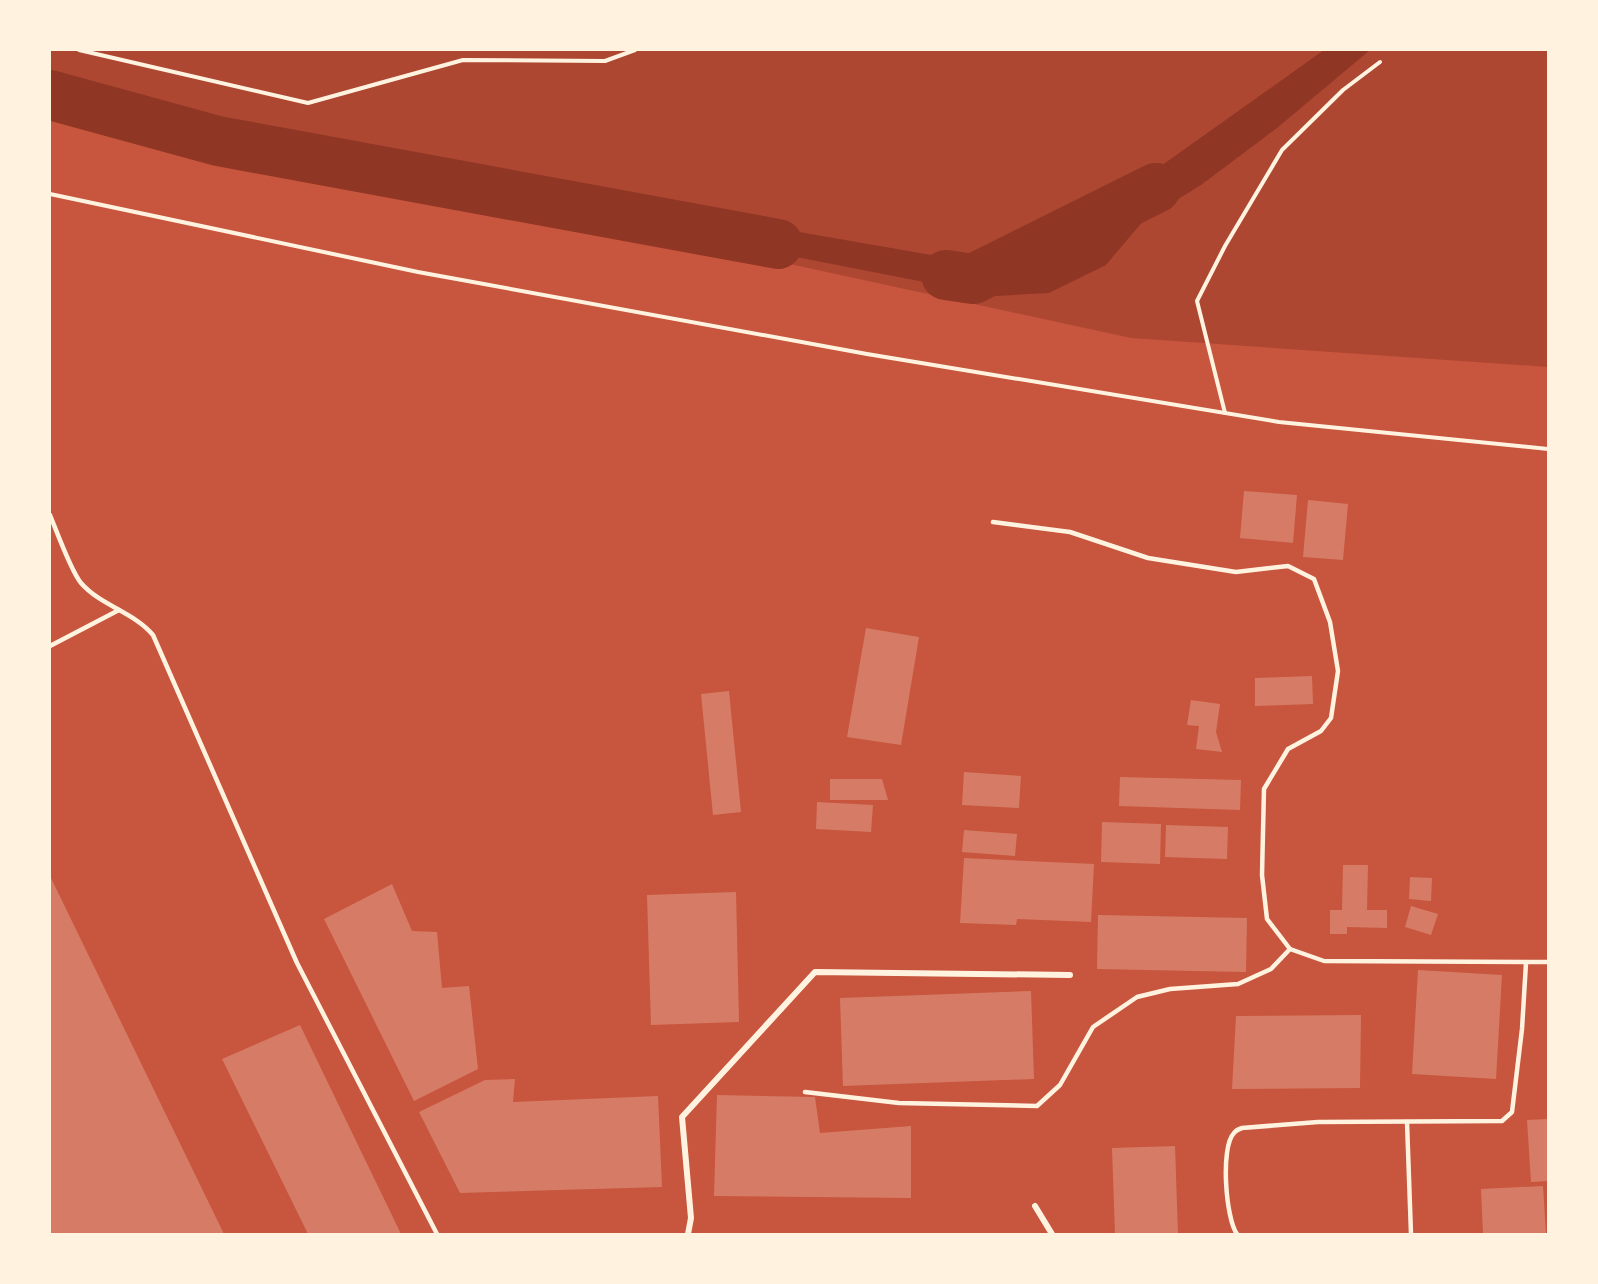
<svg xmlns="http://www.w3.org/2000/svg" width="1598" height="1284" font-family="'DejaVu Sans',sans-serif">
<rect width="100%" height="100%" fill="#c8553d"/>
<polygon fill="#ae4732" points="50,50 1548,50 1548,367 1131,338 50,104"/>
<polygon fill="#8f3625" points="1324,50 1370,50 1277,128 1201,185 1144,220 1106,265 1049,293 996,296 709,240 719,218 954,259 1041,264 1151,173"/>
<g fill="none" stroke-linecap="round" stroke-linejoin="round">
<g stroke="#8f3625" stroke-width="50">
<polyline points="50,95 218,141 778,244"/>
<polyline points="946,275 973,279 1156,188"/>
</g>
</g>
<g fill="#d67c66">
<polygon points="1244,491 1297,495 1293,543 1240,538"/>
<polygon points="1308,500 1348,504 1343,560 1303,557"/>
<polygon points="866,628 919,637 901,745 847,737"/>
<polygon points="1312,676 1313,704 1255,706 1255,678"/>
<polygon points="729,691 741,812 713,815 701,694"/>
<polygon points="1191,700 1220,704 1216,732 1222,752 1196,749 1199,726 1187,725"/>
<polygon points="964,772 1021,776 1019,808 962,805"/>
<polygon points="1120,777 1241,780 1240,810 1119,806"/>
<polygon points="830,779 882,779 888,800 830,800"/>
<polygon points="817,802 873,805 871,832 816,829"/>
<polygon points="1102,822 1161,824 1160,864 1101,862"/>
<polygon points="1166,825 1228,827 1227,859 1165,857"/>
<polygon points="964,830 1017,834 1015,856 962,852"/>
<polygon points="964,858 1094,864 1091,922 1017,919 1016,925 960,923"/>
<polygon points="1343,865 1368,865 1367,910 1387,910 1387,928 1347,927 1347,934 1330,934 1330,910 1342,910"/>
<polygon points="50,876 224,1234 50,1234"/>
<polygon points="1410,877 1432,878 1431,901 1409,899"/>
<polygon points="392,884 412,931 437,932 442,988 469,986 478,1069 414,1101 324,919"/>
<polygon points="736,892 739,1022 651,1025 647,895"/>
<polygon points="1411,906 1438,914 1431,935 1405,927"/>
<polygon points="1098,915 1247,918 1246,972 1097,969"/>
<polygon points="1418,970 1502,975 1496,1079 1412,1074"/>
<polygon points="1031,991 1034,1079 843,1086 840,998"/>
<polygon points="1361,1015 1360,1088 1232,1089 1236,1016"/>
<polygon points="300,1025 401,1234 308,1234 222,1059"/>
<polygon points="515,1079 513,1102 658,1096 662,1187 460,1193 419,1112 485,1080"/>
<polygon points="717,1095 815,1097 820,1133 911,1126 911,1198 714,1196"/>
<polygon points="1548,1119 1548,1181 1531,1182 1527,1120"/>
<polygon points="1175,1146 1178,1234 1115,1234 1112,1148"/>
<polygon points="1543,1186 1546,1234 1483,1234 1481,1189"/>
</g>
<g fill="none" stroke-linecap="round" stroke-linejoin="round">
<g stroke="#fff3e0" stroke-width="4">
<polyline points="79,50 308,103 463,60 605,61 635,50"/>
<polyline points="50,194 418,272 867,354 1279,422 1548,449"/>
<polyline points="1225,413 1197,301 1225,246 1282,150 1343,90 1380,62"/>
</g>
<g stroke="#fff3e0" stroke-width="4.5">
<path d="M50 515C57 532 71 571 81 583 101 606 134 612 153 635L297 963 437 1234"/>
<polyline points="993,522 1070,532 1148,558 1236,572 1288,566 1314,579 1330,622 1338,671 1331,718 1321,731 1288,749 1264,789 1262,875 1267,919 1290,949 1324,961 1548,962"/>
<polyline points="50,646 119,610"/>
<polyline points="805,1092 899,1103 1037,1106 1060,1085 1093,1027 1137,997 1170,989 1238,984 1271,969 1290,949"/>
<polyline points="1407,1122 1411,1234"/>
<path d="M1237 1234C1226 1220 1220 1147 1234 1133 1236 1130 1239 1129 1242 1128L1318 1122 1502 1121 1512 1112 1522 1029 1526 963"/>
</g>
<g stroke="#fff3e0" stroke-width="6">
<polyline points="1035,1206 1052,1234"/>
<polyline points="688,1234 691,1218 682,1117 815,972 1070,975"/>
</g>
</g>
<rect width="1598" height="1284" fill="none" stroke="#fff3e0" stroke-width="102"/>
</svg>
